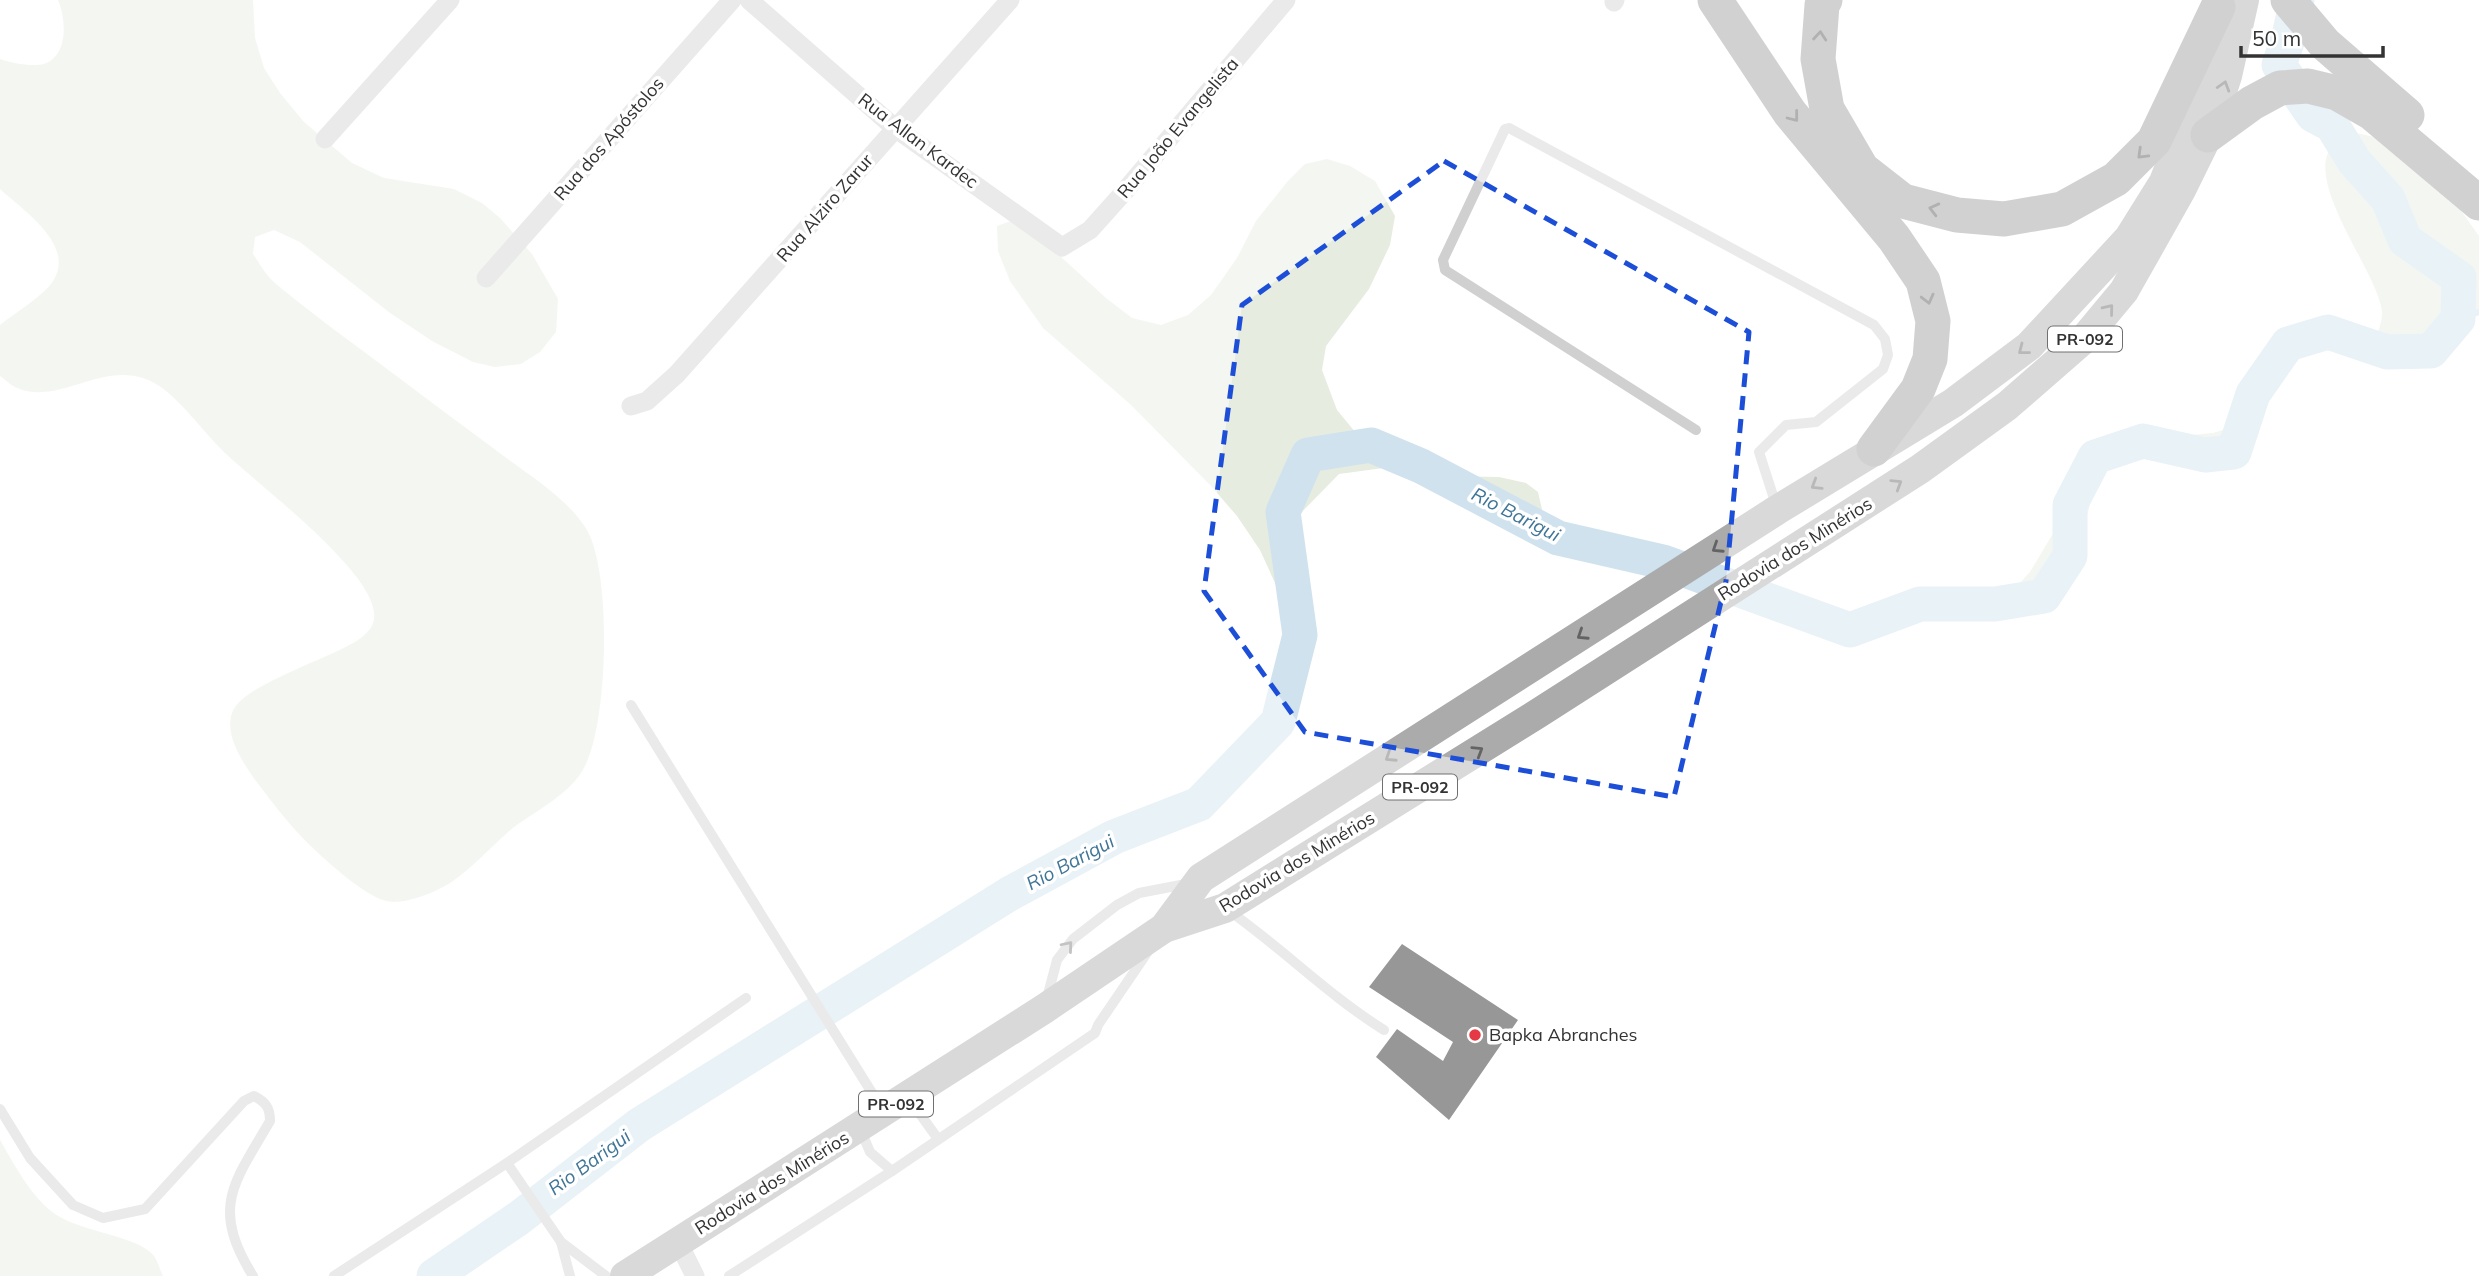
<svg xmlns="http://www.w3.org/2000/svg" width="2479" height="1276" font-family="Mulish,sans-serif">
<rect width="100%" height="100%" fill="#fff"/>
<g fill="#e6ecdf">
<path d="M58 0H253L255 38 264 68 280 93 304 122 352 163 384 178 454 189 482 203 500 218 532 254 558 299 556 332 540 352 521 364 495 367 473 362 432 341 390 313 300 242 274 230 255 237 253 254C258 261 263 270 269 277 277 286 288 293 297 301 319 318 341 335 363 351 411 387 458 422 505 457 532 477 569 500 587 530 612 574 608 721 585 766 571 795 532 812 508 832 490 848 473 867 453 881 437 892 402 907 383 900 364 894 332 866 316 851 294 831 274 805 256 781 244 764 224 736 232 713 241 685 330 659 358 640 365 635 373 628 374 619 381 575 254 482 222 450 203 431 186 407 165 390 111 348 62 410 15 387 9 384 5 379 0 376V325C14 314 41 297 51 284 79 247 24 211 0 189V59C12 63 32 67 44 64 69 56 66 18 58 0Z"/>
<path d="M2356 133 2384 139 2450 195 2479 236V312L2460 310 2426 351 2382 352 2370 348C2376 336 2382 326 2382 313 2380 269 2275 151 2356 133Z"/>
<polygon points="1327,159 1350,166 1375,181 1395,216 1390,245 1369,289 1326,346 1322,370 1337,410 1356,433 1386,458 1406,468 1444,476 1499,477 1526,483 1538,492 1544,518 1537,541 1398,466 1339,474 1292,522 1307,647 1304,657 1294,641 1281,596 1260,550 1237,516 1211,486 1130,404 1043,328 1010,281 998,251 997,226 1011,221 1036,234 1106,298 1132,318 1161,325 1188,315 1211,295 1237,258 1256,221 1287,182 1305,164"/>
<polygon points="2242,424 2228,451 2141,445 2102,460 2074,564 2046,595 2002,602 2030,572 2055,530 2073,467 2093,440 2126,431 2181,436 2213,433"/>
<path d="M0 1140C14 1164 29 1193 51 1211 76 1232 138 1235 154 1256 158 1262 160 1270 163 1276H0Z"/>
</g>
<g fill="none" stroke-linecap="round" stroke-linejoin="round">
<polyline stroke="#cfe2ee" stroke-width="6" points="2458,319 2479,312"/>
<polyline stroke="#cfe2ee" stroke-width="35" points="434,1276 519,1218 639,1125 1009,894 1114,837 1199,804 1278,722 1300,635 1283,512 1308,455 1371,445 1421,466 1558,538 1663,562 1850,630 1920,604 1995,604 2044,596 2070,556 2070,505 2095,457 2143,441 2205,455 2234,452 2253,394 2288,344 2328,332 2387,352 2431,351 2458,319 2459,278 2405,240 2388,199 2354,161 2332,125 2313,115 2279,65 2289,36 2297,0"/>
</g>
<polygon fill="#1a1a1a" points="1402,944 1518,1020 1449,1120 1376,1057 1397,1029 1443,1061 1453,1042 1369,987"/>
<g fill="none" stroke-linecap="round" stroke-linejoin="round">
<g stroke="#d0d0d0" stroke-width="10">
<polyline points="1696,430 1445,270 1443,260 1505,129 1509,128 1874,325 1885,339 1888,355 1883,369 1816,422 1786,425 1759,452 1777,508"/>
<polyline points="631,705 882,1109"/>
<path d="M1228 910C1282 948 1328 995 1384 1030"/>
<polyline points="1047,998 1057,960 1073,939 1117,905 1139,893 1186,884"/>
<polyline points="910,1100 938,1139"/>
<path d="M0 1109 30 1158 73 1205 103 1218 145 1209 244 1101 254 1096C266 1102 270 1108 270 1121 234 1183 210 1207 253 1276"/>
<polyline points="861,1131 870,1152 892,1171"/>
<polyline points="507,1163 746,998"/>
<polyline points="561,1242 570,1276"/>
<polyline points="334,1276 507,1163 561,1242 606,1276"/>
<polyline points="729,1276 892,1171 1095,1033 1098,1025 1149,950"/>
</g>
<g stroke="#d0d0d0" stroke-width="19">
<polyline points="749,0 895,128 1062,247 1090,230 1124,192 1286,0"/>
<polyline points="1614,2 1615,0"/>
<polyline points="325,139 450,0"/>
<polyline points="486,278 732,0"/>
<polyline points="631,406 647,401 677,374 1010,0"/>
<polyline points="678,1242 695,1276"/>
</g>
<g stroke="#ababab" stroke-width="30">
<polyline points="1164,928 1201,878 1777,510 1953,403 2029,346 2129,238 2164,182 2201,86 2210,43"/>
<polyline points="625,1276 1044,1009 1164,928 1225,908 1537,714 1920,469 2007,406 2084,339 2124,291 2181,190 2208,135 2227,76 2244,0"/>
</g>
<g stroke="#9a9a9a" stroke-width="35">
<polyline points="1715,0 1790,113 1894,238 1923,281 1933,321 1930,359 1918,389 1874,449"/>
<polyline points="1825,0 1822,5 1818,59 1827,109 1862,169 1903,201 1957,215 2004,219 2062,209 2116,179 2154,141 2218,7"/>
<polyline points="2288,0 2325,44 2407,115"/>
<polyline points="2208,135 2252,103 2280,88 2308,86 2337,93 2372,113 2479,203"/>
</g>
</g>
<defs><path id="oneway-chevron" d="M-2-3.5L2.5 0L-2 3.5" fill="none" stroke-width="1.6" stroke-linecap="round" stroke-linejoin="round" transform="scale(1.75)"/></defs>
<g stroke="#525252">
<use href="#oneway-chevron" transform="translate(1820 36) rotate(-85)"/>
<use href="#oneway-chevron" transform="translate(1794 117) rotate(52)"/>
<use href="#oneway-chevron" transform="translate(2142 154) rotate(136)"/>
<use href="#oneway-chevron" transform="translate(1934 209) rotate(-166)"/>
<use href="#oneway-chevron" transform="translate(1928 299) rotate(76)"/>
</g>
<g stroke="#636363">
<use href="#oneway-chevron" transform="translate(2224 86) rotate(-73)"/>
<use href="#oneway-chevron" transform="translate(2109 309) rotate(-51)"/>
<use href="#oneway-chevron" transform="translate(2023 350) rotate(142)"/>
<use href="#oneway-chevron" transform="translate(1897 484) rotate(-32)"/>
<use href="#oneway-chevron" transform="translate(1816 485) rotate(148)"/>
<use href="#oneway-chevron" transform="translate(1717 548) rotate(147)"/>
<use href="#oneway-chevron" transform="translate(1582 635) rotate(147)"/>
<use href="#oneway-chevron" transform="translate(1478 751) rotate(-32)"/>
<use href="#oneway-chevron" transform="translate(1390 757) rotate(147)"/>
</g>
<use stroke="#7a7a7a" href="#oneway-chevron" transform="translate(1068 946) rotate(-50)"/>
<path d="M0 0H2479V1276H0ZM1444 161 1749 332 1726 581 1674 797 1305 732 1204 591 1242 305Z" fill="#fff" fill-opacity=".55" fill-rule="evenodd"/>
<path fill="none" stroke="#1d4ed8" stroke-width="5" stroke-dasharray="14 9" stroke-linejoin="round" d="M1444 161 1749 332 1726 581 1674 797 1305 732 1204 591 1242 305Z"/>
<circle fill="#e63946" stroke="#fff" stroke-width="2.5" cx="1475" cy="1035" r="7"/>
<g text-anchor="middle" stroke-width="7" stroke-linejoin="round" paint-order="stroke">
<g fill="#fff" stroke="#707070" stroke-width="2">
<rect x="2048" y="326.5" width="74" height="25" rx="5"/>
<rect x="1383" y="774.5" width="74" height="25" rx="5"/>
<rect x="859" y="1091.5" width="74" height="25" rx="5"/>
</g>
<g font-size="16" font-weight="bold" fill="#333">
<text x="2085" y="345">PR-092</text>
<text x="1420" y="793">PR-092</text>
<text x="896" y="1110">PR-092</text>
</g>
<g font-size="18" fill="#333" stroke="#fff">
<text transform="translate(1178 128) rotate(-50)" y="6">Rua João Evangelista</text>
<text transform="translate(609 139) rotate(-49)" y="6">Rua dos Apóstolos</text>
<text transform="translate(918 141) rotate(37)" y="6">Rua Allan Kardec</text>
<text transform="translate(825 208) rotate(-49)" y="6">Rua Alziro Zarur</text>
<text transform="translate(1795 549) rotate(-32)" y="6">Rodovia dos Minérios</text>
<text transform="translate(1297 862) rotate(-31)" y="6">Rodovia dos Minérios</text>
<text transform="translate(772 1183) rotate(-32)" y="6">Rodovia dos Minérios</text>
</g>
<g font-size="18" fill="#333" stroke="#fff" text-anchor="start">
<text x="1489" y="1041">Bapka Abranches</text>
</g>
<g font-size="19" font-style="italic" fill="#3f7597" stroke="#fff">
<text transform="translate(1516 514) rotate(27)" y="7">Rio Barigui</text>
<text transform="translate(1070 862) rotate(-28)" y="7">Rio Barigui</text>
<text transform="translate(589 1162) rotate(-36)" y="7">Rio Barigui</text>
</g>
</g>
<path d="M2241 46v10h142v-10" fill="none" stroke="#333333" stroke-width="3.5"/>
<text x="2252" y="46" font-size="21" fill="#333333" stroke="#ffffff" stroke-width="5" paint-order="stroke">50 m</text>
</svg>
